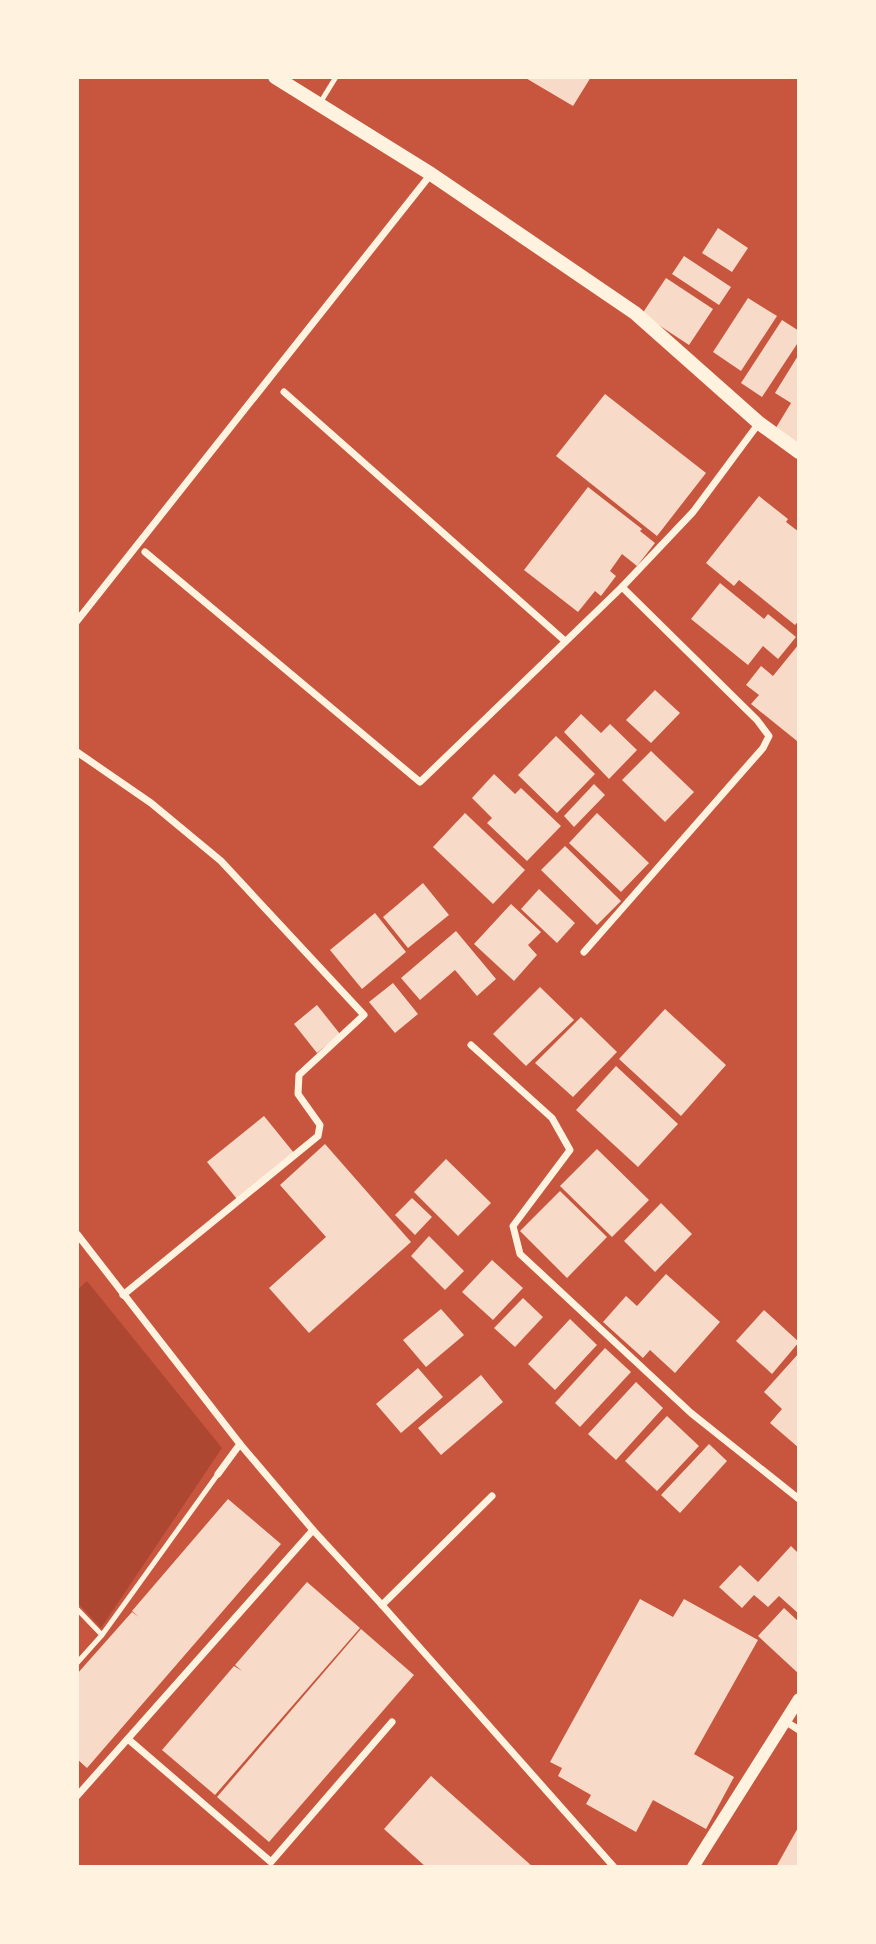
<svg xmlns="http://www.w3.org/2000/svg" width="876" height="1944" font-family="'Public Sans',sans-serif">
<rect width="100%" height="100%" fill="#c8553d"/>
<polygon fill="#ae4732" points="87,1281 222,1448 101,1628 77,1602 77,1290"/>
<g fill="#f7dbc8">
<polygon points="524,77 591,77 573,106"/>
<polygon points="718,228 748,248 732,272 702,253"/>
<polygon points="684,256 731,287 719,305 672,274"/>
<polygon points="666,278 713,309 689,345 642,314"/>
<polygon points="748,298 777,316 741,371 713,352"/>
<polygon points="782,320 799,331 799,341 762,397 741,383"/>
<polygon points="799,354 799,446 774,431 791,403 775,393"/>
<polygon points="605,394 706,473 657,536 556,456"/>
<polygon points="588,487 642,529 640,531 655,543 637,566 622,554 610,571 616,576 601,596 595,591 578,612 524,570"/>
<polygon points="759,496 788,519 786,522 799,532 799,620 795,625 739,580 734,586 706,563"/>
<polygon points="720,583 764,619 768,614 796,637 778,659 763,646 748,665 691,619"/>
<polygon points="799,644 799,739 797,741 751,704 759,695 746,685 761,666 773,676"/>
<polygon points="655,690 680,713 651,743 626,720"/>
<polygon points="581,714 601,733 610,724 637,750 609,779 564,732"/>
<polygon points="556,736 595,774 557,813 518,775"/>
<polygon points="651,751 694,792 665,822 622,780"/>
<polygon points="494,774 515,794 521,788 561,826 527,861 487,823 492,818 472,798"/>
<polygon points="594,784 605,795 574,827 564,816"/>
<polygon points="465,813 525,870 493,904 433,847"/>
<polygon points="597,813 649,863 621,892 569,843"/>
<polygon points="565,846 621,901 597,925 541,870"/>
<polygon points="423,883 449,915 408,948 383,917"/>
<polygon points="539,889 575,923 557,943 521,909"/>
<polygon points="511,904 541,932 528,945 537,955 514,981 474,944"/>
<polygon points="375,913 406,952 362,989 330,950"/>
<polygon points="456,931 496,979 477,996 455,970 420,1000 401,978"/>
<polygon points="393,983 418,1014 395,1033 369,1002"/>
<polygon points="540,987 574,1020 526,1066 493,1034"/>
<polygon points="317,1005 340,1034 317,1053 294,1024"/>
<polygon points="665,1009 726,1065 681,1116 619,1059"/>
<polygon points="581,1017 617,1052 573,1097 535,1063"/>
<polygon points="616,1066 678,1124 638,1167 576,1110"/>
<polygon points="264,1116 294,1153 237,1199 207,1162"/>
<polygon points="325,1144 411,1242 309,1333 269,1288 326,1237 280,1185"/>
<polygon points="597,1149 649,1200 612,1237 560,1186"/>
<polygon points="446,1159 491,1203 458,1236 414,1192"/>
<polygon points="560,1191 607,1237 567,1278 520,1231"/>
<polygon points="412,1198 432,1217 415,1235 395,1215"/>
<polygon points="661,1203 692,1234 655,1272 624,1241"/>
<polygon points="429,1236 464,1271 445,1290 411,1256"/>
<polygon points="492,1260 523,1288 493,1320 462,1292"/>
<polygon points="666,1274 720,1322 675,1373 650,1350 643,1358 603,1322 626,1296 637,1306"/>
<polygon points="523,1298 543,1317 515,1347 494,1328"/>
<polygon points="441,1309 464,1335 426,1367 403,1340"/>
<polygon points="764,1310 799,1342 772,1374 736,1341"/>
<polygon points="570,1319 597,1345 555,1390 528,1364"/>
<polygon points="605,1348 631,1372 580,1427 555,1403"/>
<polygon points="799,1353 799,1448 770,1423 782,1409 764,1392"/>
<polygon points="418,1368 443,1397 401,1433 376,1404"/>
<polygon points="481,1375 503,1402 441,1455 418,1428"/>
<polygon points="636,1382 663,1408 616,1460 588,1434"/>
<polygon points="667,1416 699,1446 657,1491 625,1461"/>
<polygon points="709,1444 727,1461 680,1513 661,1495"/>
<polygon points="228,1499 281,1544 87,1768 77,1759 77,1674 132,1612 139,1617 132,1611"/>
<polygon points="791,1546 799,1554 799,1614 779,1596 768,1607 754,1595 742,1608 719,1587 740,1565 758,1582"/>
<polygon points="307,1582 360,1628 215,1795 162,1750 234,1666 242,1671 235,1665"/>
<polygon points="640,1599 673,1617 684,1599 758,1640 694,1754 734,1777 706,1829 653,1800 636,1832 586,1804 591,1795 558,1776 562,1768 550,1762"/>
<polygon points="784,1608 799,1622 799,1674 758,1636"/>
<polygon points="361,1629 414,1675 269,1842 217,1797"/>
<polygon points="431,1776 533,1867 426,1867 384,1829"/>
<polygon points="799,1826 799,1867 776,1867"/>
</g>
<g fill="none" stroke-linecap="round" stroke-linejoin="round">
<g stroke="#fff3e0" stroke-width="5">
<polyline points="320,103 336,77"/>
<polyline points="77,1609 102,1635"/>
<polyline points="77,1663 102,1635 218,1474"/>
</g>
<g stroke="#fff3e0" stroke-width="7">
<polyline points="284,392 565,641"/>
<polyline points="145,552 420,782 622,587 693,512 759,423"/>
<polyline points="77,621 431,174"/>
<polyline points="77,752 151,803 221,861 364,1015 299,1075 298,1094 320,1125 318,1136 123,1295"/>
<polyline points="584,952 763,748 769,736 757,720 622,587"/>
<polyline points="471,1045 552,1118 570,1150 513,1226 520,1254 691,1413 799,1499"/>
<polyline points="77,1234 240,1444 313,1530 382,1605 614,1867"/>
<polyline points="218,1474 240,1444"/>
<polyline points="382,1605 492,1496"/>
<polyline points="785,1721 799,1730"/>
<polyline points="128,1739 271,1862 392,1722"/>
<polyline points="77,1796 313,1530"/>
</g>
<polyline stroke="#fff3e0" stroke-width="12" points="693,1867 799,1699"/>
<polyline stroke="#fff3e0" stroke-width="14" points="275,77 431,174 635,313 759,423 799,452"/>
</g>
<rect width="876" height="1944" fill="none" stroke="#fff3e0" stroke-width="158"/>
</svg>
